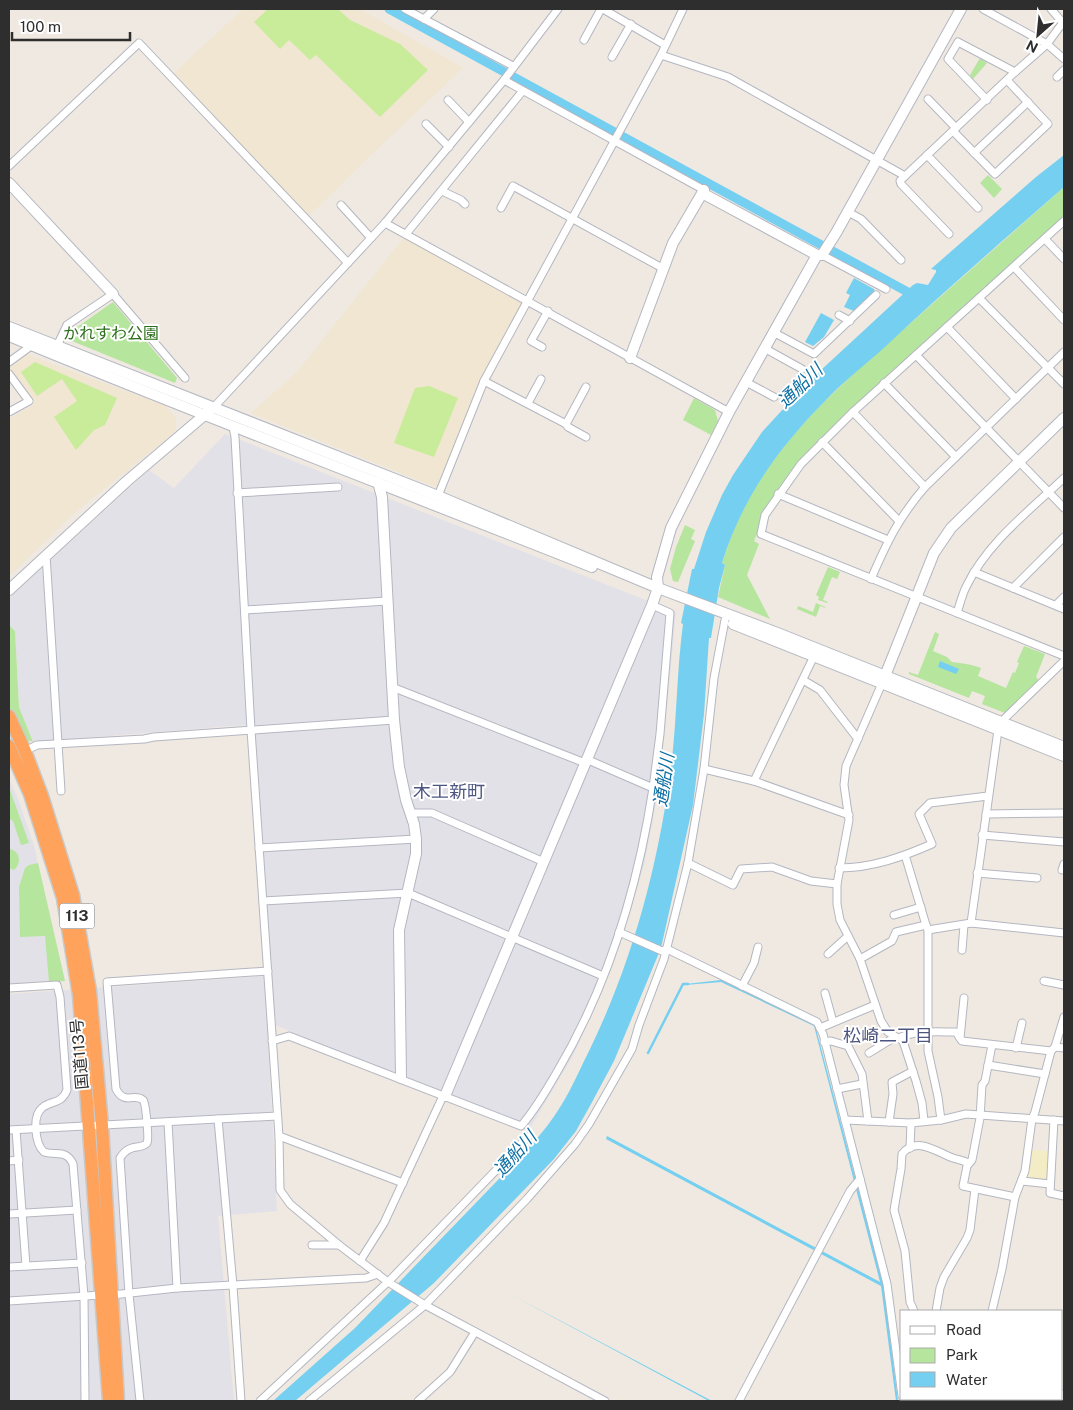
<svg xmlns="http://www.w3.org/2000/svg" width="1073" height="1410" font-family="'Public Sans','Noto Sans JP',sans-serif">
<rect width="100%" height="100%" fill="#efe9e1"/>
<g fill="#e3e1e8">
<polygon points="225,434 676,612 660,782 644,866 610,971 574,1054 530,1128 521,1126 275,1025 255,724 33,742 19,707 15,631 9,625 9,598 149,470 174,488"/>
<polygon points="9,779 18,799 34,846 65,981 9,984"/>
<polygon points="265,976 277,1211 218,1216 234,1401 9,1401 9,994"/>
</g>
<g fill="#f0e6d1">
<polygon points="243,9 360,9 463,68 369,157 309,216 174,73"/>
<polygon points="405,236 525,301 503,338 503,341 438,488 251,413 297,372"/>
<polygon points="26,354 166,406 176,418 176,431 74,513 9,576 9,419 34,404 9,368 9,365"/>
</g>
<g fill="#b6e59e">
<polygon points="980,58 987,63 973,79 970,75"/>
<polygon points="988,175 1002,189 994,198 980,183"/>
<path d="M1064 187V220L822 442 765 515 754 541 759 544 747 575 770 619 718 597 725 565 722 563C746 484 792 431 851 376Z"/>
<polygon points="113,302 177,378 175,383 67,339 73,330"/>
<polygon points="694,398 715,410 718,421 711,435 683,420"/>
<polygon points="685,525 695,530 691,539 695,541 678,582 673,581 670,569 676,547"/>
<polygon points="828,567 840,572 837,579 832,577 823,600 828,602 827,603 818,600 819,597 816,595"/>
<polygon points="816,603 825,607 825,608 820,606 816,617 797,609 798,606 813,612"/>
<polygon points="9,625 15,631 19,707 33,742 24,739 9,706"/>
<path d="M935 632 939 634 933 651 947 657 952 662C961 663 974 665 981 668L978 676 1006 688 1013 672 1015 673 1019 663 1017 662 1024 646 1045 654 1036 677 1038 679 1037 683 1005 713 982 704 985 696 972 691 969 698 909 674V672L918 675Z"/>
<polygon points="9,787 29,843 21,845 13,821 9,819"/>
<path d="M9 849C20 850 22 863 14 870L9 868Z"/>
<polygon points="38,863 65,981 49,982 45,936 20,937 19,887 25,868 29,865"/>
</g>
<polygon fill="#f3ecc5" points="1030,1150 1050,1151 1048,1182 1024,1179"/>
<g fill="#c9ec9a">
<polygon points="268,9 338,9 350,20 400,44 428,70 380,117 316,55 310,60 289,40 280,49 254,22"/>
<polygon points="35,362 117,398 105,425 94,430 76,450 54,417 77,401 62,379 37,396 21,372"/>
<polygon points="429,386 458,398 434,457 394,443 415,388"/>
</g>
<g fill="#75cff0">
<path d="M1064 155V187C1004 240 944 291 886 346 866 364 845 380 827 399 779 447 742 498 722 563L725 565 719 588 711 638H709L704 714 693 805 661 948 614 1061 591 1104 576 1131 554 1159 434 1283 295 1401H273L355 1328 521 1156C533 1143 545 1130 555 1115 569 1095 579 1071 590 1049 634 958 660 859 672 759 677 714 677 669 683 624L681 623 692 569H694L706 532 722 495 733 475 762 432 807 383 913 285 917 283 928 285 936 272V270L931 269 1036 177Z"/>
<polygon points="854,278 874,289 875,292 854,311 844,307 850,295 846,293"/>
<polygon points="821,313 834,320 824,337 813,346 805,342"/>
<polygon points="940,661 959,669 956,674 938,667"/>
<polygon points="721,980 815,1025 884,1287 898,1401 896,1401 881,1286 606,1139 607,1136 880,1282 814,1026 721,982 685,985 686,984"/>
<polygon points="510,1294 712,1401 709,1401"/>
</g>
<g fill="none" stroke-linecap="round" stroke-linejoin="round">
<polyline stroke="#75cff0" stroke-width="2.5" points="648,1053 683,984 688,984"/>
<polyline stroke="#75cff0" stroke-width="9" points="389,9 915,296"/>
<g stroke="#b4b7c1" stroke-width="9">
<g id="street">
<polyline points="405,9 513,66"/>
<polyline points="603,9 665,45"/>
<polyline points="983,9 1047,44 1064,59"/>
<polyline points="1051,9 1063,23"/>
<polyline points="424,19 434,9"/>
<polyline points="584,40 601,9"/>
<polyline points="661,55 728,77 905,176 1015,72 1047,44 1064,21"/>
<polyline points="612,57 631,24"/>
<polyline points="1057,77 1064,70"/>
<polyline points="504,80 704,190"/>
<polyline points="928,99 956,128"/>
<polyline points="448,100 469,122"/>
<polyline points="987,100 948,59 958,42 1015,72"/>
<polyline points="426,124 449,147"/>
<polyline points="953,131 995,174 1048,124 1007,80"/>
<polyline points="974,153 1028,102"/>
<polyline points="927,155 978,208"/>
<polyline points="9,166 139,43 348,263"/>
<polyline points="905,176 900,181 901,184 949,234"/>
<polyline points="442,191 461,200 465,204"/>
<polyline points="341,205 371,238"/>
<polyline points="501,208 513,186 664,269"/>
<polyline points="848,212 861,219 901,260"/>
<polyline points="1064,221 853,412 801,464 765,515 761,534 1064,656"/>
<polyline points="385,223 729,412"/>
<polyline points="406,234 521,93"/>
<polyline points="1045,239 1064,259"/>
<polyline points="822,255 886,289"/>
<polyline points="1014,267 1064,320"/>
<polyline points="979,298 1064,384"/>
<polyline points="839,315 850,321"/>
<polyline points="947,327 1016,399"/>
<polyline points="773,332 814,354 876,295"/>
<polyline points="57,346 67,325 113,294 185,378"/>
<polyline points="542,347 531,341 548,311"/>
<polyline points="764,348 802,369"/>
<polyline points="916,355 1064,508"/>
<polyline points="9,362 31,346"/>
<polyline points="9,374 29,401 9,412"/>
<polyline points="484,381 566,424 568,427 586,437"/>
<polyline points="746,382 774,397"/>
<polyline points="884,383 956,457"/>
<polyline points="528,403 541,379"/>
<polyline points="214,407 385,223 504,80 558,9"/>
<polyline points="853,412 925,487"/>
<polyline points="566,424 586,387"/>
<polyline points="233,427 235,437 251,730 279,1136 280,1190 290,1204 339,1245 388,1282 425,1305 605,1401"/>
<polyline points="822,442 899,521"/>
<polyline points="237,493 338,487"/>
<polyline points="778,494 888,540"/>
<polyline points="438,496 484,381 661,55 683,9"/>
<polyline points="46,555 61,791"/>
<polyline points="974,572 1064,609"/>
<path d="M871 579C887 542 899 517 925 487L1064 352"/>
<polyline points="1013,588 1064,537"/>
<polyline points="652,605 670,613 660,734 653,788"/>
<polyline points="1056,605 1064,597"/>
<polyline points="245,610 387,601"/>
<path d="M957 613C960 604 962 595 966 587 987 543 1029 511 1064 478"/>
<polyline points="803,680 820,690 858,739"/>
<polyline points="883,681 846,766 844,785 849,820 837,884 837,904 840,920 860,959 881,1021 888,1032 903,1041 916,1081 922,1103 924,1121"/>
<polyline points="392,687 585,763"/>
<polyline points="25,751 37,745 144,739 154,737 394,720"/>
<polyline points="704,769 714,678 725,620"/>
<polyline points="754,781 814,656"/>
<polyline points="410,813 432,813 544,862"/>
<polyline points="986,814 1064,813"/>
<polyline points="982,835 1064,842"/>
<polyline points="259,848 416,839"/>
<polyline points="905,855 926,925"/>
<polyline points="688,863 733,885 741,869 772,867 811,881 837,884"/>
<path d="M839 868C872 868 902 857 932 844L919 814 930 803 988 796"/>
<polyline points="1062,870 1064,864"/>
<polyline points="977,873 1037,878"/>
<polyline points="263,901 408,893 603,976"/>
<polyline points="894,915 921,907"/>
<polyline points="971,923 998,730 1001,722 1064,661"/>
<polyline points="928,930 928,1051 938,1097 941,1120"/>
<polyline points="619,932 662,951 667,949 817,1022 823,1034 887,1284 902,1396"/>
<polyline points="962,950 964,925"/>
<polyline points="828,954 848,936"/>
<polyline points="860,959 892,941 896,932 926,925 928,930 971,923 1064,933"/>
<polyline points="1044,981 1064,985"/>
<polyline points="742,986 754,963 758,947"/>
<path d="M9 988 57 985 60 997 67 1090C61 1105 51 1100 42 1108 32 1116 35 1144 44 1152 57 1156 66 1149 73 1164L84 1296 85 1401"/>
<polyline points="825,993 833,1022"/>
<polyline points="820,1028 875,1005"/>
<path d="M899 1038C916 1030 938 1032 956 1032L962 1041 1051 1051"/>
<polyline points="960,1038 964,998"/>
<path d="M272 1041 289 1036 521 1126C535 1110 546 1091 557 1072 608 986 638 886 653 788L586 759"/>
<polyline points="824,1042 831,1041 848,1046 862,1074 868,1121"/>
<polyline points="992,1045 985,1081 982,1085 980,1118 972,1160 967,1166 963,1186 1015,1197"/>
<polyline points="1055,1047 1064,1017"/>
<polyline points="1016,1048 1022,1023"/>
<polyline points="869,1053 895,1037"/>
<polyline points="988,1065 1045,1074"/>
<polyline points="837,1089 862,1084"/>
<polyline points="218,1119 233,1286 241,1401"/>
<polyline points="845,1120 911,1123 941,1120 966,1114 1064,1121"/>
<polyline points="1054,1120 1050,1193 1064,1196"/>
<polyline points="168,1122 177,1288"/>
<polyline points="889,1122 893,1094 892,1082 913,1071"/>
<polyline points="9,1130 277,1116"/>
<polyline points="16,1130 26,1266"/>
<polyline points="279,1136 403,1183"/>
<polyline points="910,1148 911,1123"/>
<polyline points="9,1161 19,1160"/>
<polyline points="1022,1181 1050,1184"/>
<polyline points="9,1214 77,1210"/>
<polyline points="312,1245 339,1245"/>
<polyline points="360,1261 384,1223 443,1096"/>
<polyline points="9,1267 82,1263"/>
<polyline points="112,1295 177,1288 366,1278 378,1274"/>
<polyline points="9,1301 101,1295"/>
<path d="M914 1311 910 1302 905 1251 894 1210 901 1169 902 1154C917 1135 938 1153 953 1158 959 1160 963 1160 968 1163"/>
<polyline points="936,1311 940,1288 944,1277 967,1238 970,1230 975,1189"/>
<polyline points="992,1311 1002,1269 1015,1197 1025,1171 1032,1119 1035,1112 1051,1051 1055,1047 1064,1048"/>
<polyline points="1013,1399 1015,1401"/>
<path d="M140 1401 129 1294 120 1158C130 1142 142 1150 147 1143 149 1139 146 1103 143 1100 134 1092 125 1106 116 1089L107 982 268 971"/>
<polyline points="260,1401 391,1279 528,1137"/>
<polyline points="309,1401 425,1305 527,1199 575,1144 589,1124 632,1049 639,1025 664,959 688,863 704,769 754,781 849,815"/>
<polyline points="418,1401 450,1372 475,1332"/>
<polyline points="739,1401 850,1191 860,1179"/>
<polyline points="919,1401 920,1399"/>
<polyline points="976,1401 976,1399"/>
</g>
</g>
<g stroke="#b4b7c1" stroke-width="12">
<g id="secondary">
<polyline points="9,183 113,294"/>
<polyline points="702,193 817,255 822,255 836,233 961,9"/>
<polyline points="9,327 438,496 658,588 780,634 1064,747"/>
<path d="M9 336C202 416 398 490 592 567"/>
<polyline points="630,358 673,243 704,190"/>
<polyline points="378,482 382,497 394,720 399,767 406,800 414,824 416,839 416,854 399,930 401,1078"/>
<polyline points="9,590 127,481 208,412"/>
<polyline points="733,624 1064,756"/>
<polyline points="885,676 934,553 951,528 1064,418"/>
<polyline points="445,1096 652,605 658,588 657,577 671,528 729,412 817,255"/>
<polyline points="1063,1401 1064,1395"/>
</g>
</g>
<g stroke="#c9c9c9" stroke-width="15">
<g id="highway">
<polyline points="9,716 25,751 42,796 73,895 90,991 102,1125 118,1401"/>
<polyline points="9,746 30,794 63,898 79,995 109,1401"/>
</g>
</g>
<use href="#street" stroke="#fff" stroke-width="7"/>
<use href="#secondary" stroke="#fff" stroke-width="10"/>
<use href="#highway" stroke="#ffa35c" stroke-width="12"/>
</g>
<g text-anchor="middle" stroke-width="4" stroke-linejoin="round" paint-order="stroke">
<rect fill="#fff" stroke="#6d6d6d" stroke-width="1" x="59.5" y="903.5" width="35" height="25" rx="4"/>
<g font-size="15" font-weight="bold" fill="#2e2e2e">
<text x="77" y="921">113</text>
</g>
<g font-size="16" fill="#2c6e1b" stroke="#fff">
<text x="111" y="339">かれすわ公園</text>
</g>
<g font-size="16" fill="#2e2e2e" stroke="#fff">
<text transform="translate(79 1054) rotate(-95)" y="6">国道113号</text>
</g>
<g font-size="18" font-style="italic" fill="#0d6fa3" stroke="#fff">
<text transform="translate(800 386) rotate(-44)" y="6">通船川</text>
<text transform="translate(664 780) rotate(-82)" y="6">通船川</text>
<text transform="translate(515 1154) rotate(-48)" y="6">通船川</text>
</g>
<g font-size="18" fill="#4d5680" stroke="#fff">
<text x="449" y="798">木工新町</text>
<text x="888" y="1042">松崎二丁目</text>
</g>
</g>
<rect width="1073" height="1410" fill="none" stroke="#2e2e2e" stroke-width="20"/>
<rect x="900" y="1310" width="162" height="90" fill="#ffffff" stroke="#ababab"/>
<rect x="910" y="1326" width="25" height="8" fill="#ffffff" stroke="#ababab"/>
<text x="946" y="1335" font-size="15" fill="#2e2e2e">Road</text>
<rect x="910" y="1348" width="25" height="15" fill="#b6e59e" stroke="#ababab"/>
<text x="946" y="1360" font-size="15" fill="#2e2e2e">Park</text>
<rect x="910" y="1372" width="25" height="15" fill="#75cff0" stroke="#ababab"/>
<text x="946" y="1385" font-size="15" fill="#2e2e2e">Water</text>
<g transform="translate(1038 35) rotate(207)" stroke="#ffffff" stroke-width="4" paint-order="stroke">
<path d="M0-4L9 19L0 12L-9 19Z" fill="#2e2e2e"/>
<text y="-8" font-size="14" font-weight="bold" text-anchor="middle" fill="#2e2e2e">N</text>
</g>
<path d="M12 32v8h118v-8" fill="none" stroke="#2e2e2e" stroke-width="2.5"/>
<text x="20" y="32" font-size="15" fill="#2e2e2e" stroke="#ffffff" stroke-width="4" paint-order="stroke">100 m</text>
</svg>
